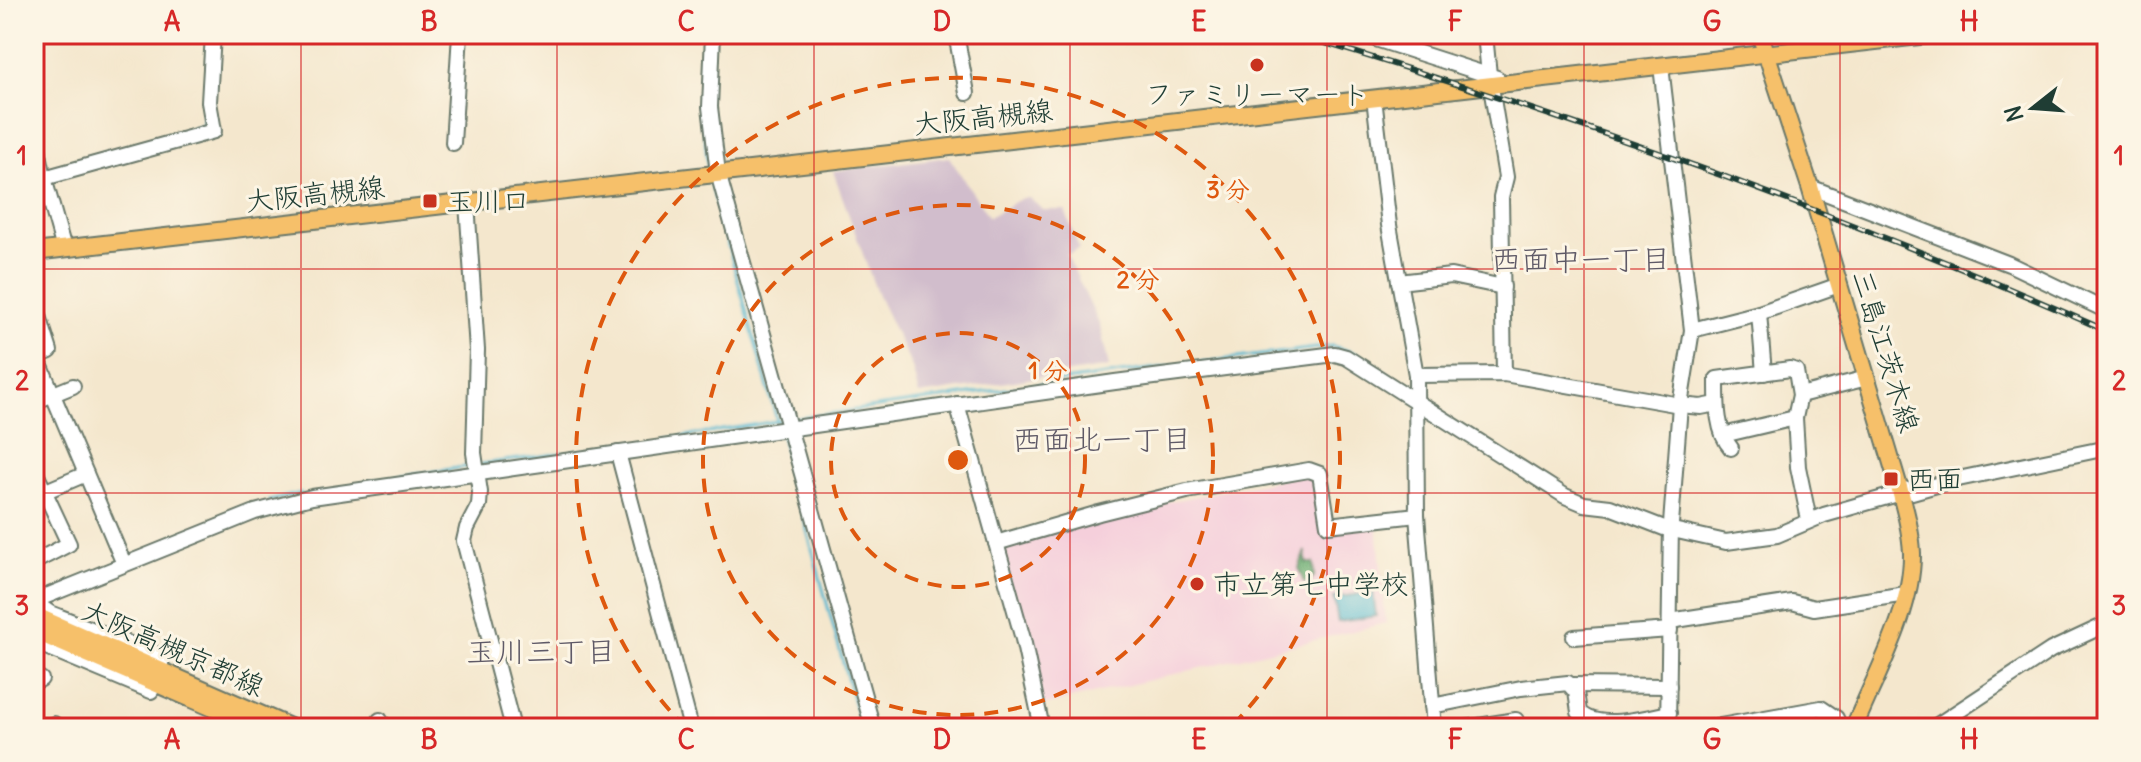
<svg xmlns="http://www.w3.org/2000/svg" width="2141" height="762" font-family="Delius,'Klee One',sans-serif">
<rect width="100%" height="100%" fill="#fcf5e5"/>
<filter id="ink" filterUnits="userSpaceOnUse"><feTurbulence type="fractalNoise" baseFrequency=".0125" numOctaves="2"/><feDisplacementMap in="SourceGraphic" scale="16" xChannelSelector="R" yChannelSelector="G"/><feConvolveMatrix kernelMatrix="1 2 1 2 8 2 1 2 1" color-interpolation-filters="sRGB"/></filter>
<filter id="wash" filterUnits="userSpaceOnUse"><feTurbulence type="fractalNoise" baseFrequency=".006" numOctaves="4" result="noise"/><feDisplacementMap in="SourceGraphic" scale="32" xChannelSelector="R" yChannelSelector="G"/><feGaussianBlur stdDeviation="1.8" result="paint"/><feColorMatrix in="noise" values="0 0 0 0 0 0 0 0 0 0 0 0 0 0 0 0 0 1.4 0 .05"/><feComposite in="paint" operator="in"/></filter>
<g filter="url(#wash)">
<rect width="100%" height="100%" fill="#f4e7cd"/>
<polygon fill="#f5cfdb" points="1309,474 1318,480 1325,531 1377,524 1386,623 1042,706 1000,546 1117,512"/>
<polygon fill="#d1bdcc" points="949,157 989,217 1022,198 1029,198 1043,210 1065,210 1079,249 1067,255 1100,326 1109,367 919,395 912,367 878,296 833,171"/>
<polygon fill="#68ab6f" stroke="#447452" stroke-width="2" points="1305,551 1306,563 1313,563 1314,577 1311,578 1311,582 1304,583 1299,569"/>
<polygon fill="#51b7d0" stroke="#387a82" stroke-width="2" points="1373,592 1376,616 1338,622 1334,598"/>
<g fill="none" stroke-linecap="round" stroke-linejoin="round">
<g stroke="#51b7d0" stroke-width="3">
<polyline points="705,34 701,92 708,170"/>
<polyline points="157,140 203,126 204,110"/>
<polyline points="710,181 777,420"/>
<polyline points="791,419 1135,371 1332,346 1355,353 1410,389"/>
<polyline points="781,435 861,728"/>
<polyline points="668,439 783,420"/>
<polyline points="482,464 609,447"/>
<polyline points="371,481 471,466"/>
<polyline points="1908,485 1927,481"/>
<polyline points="269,501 301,493"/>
</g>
</g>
</g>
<g filter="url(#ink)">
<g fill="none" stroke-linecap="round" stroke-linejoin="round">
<g stroke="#6a786a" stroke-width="18">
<g id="minor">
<polyline points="713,34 710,107 718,173 873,728"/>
<polyline points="956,34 967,93"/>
<polyline points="1360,34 1497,78"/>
<polyline points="1485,34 1489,75 1506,177 1501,197 1504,374"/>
<polyline points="1661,66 1692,330 1680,405 1671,524 1668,728"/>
<polyline points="1374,98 1389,225 1416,375 1417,515 1434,728"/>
<polyline points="34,129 44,178"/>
<polyline points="453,143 460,34"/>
<polyline points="1810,187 2009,264 2107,311"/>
<polyline points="467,203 477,350 474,453 480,492 479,505 467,528 464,541 513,728"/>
<polyline points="64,249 44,178 214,131 209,102 213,34"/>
<polyline points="1399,282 1451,276 1503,287"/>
<polyline points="34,300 50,351 34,358"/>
<polyline points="1759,313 1764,373"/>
<polyline points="1692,330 1759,313 1839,285"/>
<polyline points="37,357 124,564"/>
<polyline points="1416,375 1504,374 1680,405 1701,407 1717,404"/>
<polyline points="1800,395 1867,378"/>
<polyline points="34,402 73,386"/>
<polyline points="957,404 1023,639 1042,728"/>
<polyline points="1723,435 1795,418"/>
<path d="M1731 448C1716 432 1717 401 1717 379L1790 369 1796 371 1800 395 1795 418 1798 467 1808 515"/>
<polyline points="618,453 691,728"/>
<polyline points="34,469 69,544 34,562"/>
<polyline points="1899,487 1912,492 1958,479 2107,448"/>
<polyline points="34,496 86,474"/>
<polyline points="996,543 1099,513 1187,491 1309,470 1320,474 1328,525 1417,515"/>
<polyline points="34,601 255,512 312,497 1115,382 1335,354 1346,357 1565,496 1584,504 1610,507 1664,528 1726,542 1777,535 1824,515 1901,493"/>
<polyline points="34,602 50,613 163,657 161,663"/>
<polyline points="1670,621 1792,602 1814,608 1906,594"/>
<polyline points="1574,637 1670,630"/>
<polyline points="34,642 151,691 153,687"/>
<polyline points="34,682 41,679"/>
<polyline points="1571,685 1669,686"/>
<path d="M1432 706 1521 688 1568 683 1576 692 1579 712C1596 731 1647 718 1669 713"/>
<polyline points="44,728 54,724 56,728"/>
<polyline points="377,728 380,720"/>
<polyline points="1466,728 1516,720"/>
<polyline points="1709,728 1821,708 1836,718 1840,728"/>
<polyline points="1933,728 2051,650 2107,624"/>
</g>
</g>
<g stroke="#6a786a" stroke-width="20">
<g id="major">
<path d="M1760 34 1810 187 1899 487C1905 509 1911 531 1912 553 1913 610 1875 676 1854 728"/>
<polyline points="34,252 1937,34"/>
<polyline points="34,615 292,728"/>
<polyline points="34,631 259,728"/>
</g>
</g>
<use href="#minor" stroke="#fff" stroke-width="14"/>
<use href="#major" stroke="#f6c06b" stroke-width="16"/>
<g stroke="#1f3d34" stroke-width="6">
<path id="rail" d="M1295 34C1572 117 1843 214 2107 331"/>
</g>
<use href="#rail" stroke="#fcf5e5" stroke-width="3" stroke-dasharray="9" stroke-linecap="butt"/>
</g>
</g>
<path fill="none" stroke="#d62828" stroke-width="2" stroke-opacity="0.55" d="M301 34V728M557 34V728M814 34V728M1070 34V728M1327 34V728M1584 34V728M1840 34V728M34 269H2107M34 493H2107"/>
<g fill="none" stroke="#de580e" stroke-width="4" stroke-dasharray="14 10">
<circle cx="958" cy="460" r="127"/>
<circle cx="958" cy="460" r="255"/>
<path d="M686 728A382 382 0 1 1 1230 728"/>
</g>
<g fill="#c8321e" stroke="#fcf5e5" stroke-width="3">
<circle cx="1257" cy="65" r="8"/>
<rect x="422" y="193" width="16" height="16" rx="4"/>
<rect x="1883" y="471" width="16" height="16" rx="4"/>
<circle cx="1197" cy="584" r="8"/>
</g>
<g text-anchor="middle" stroke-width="6" stroke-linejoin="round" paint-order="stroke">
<g font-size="28" fill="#1f3d34" stroke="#fcf5e5" text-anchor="start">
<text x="1257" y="104" text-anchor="middle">ファミリーマート</text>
<text x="446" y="211">玉川口</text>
<text x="1907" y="489">西面</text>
<text x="1213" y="594">市立第七中学校</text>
</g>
<g font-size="28" fill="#1f3d34" stroke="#fcf5e5">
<text transform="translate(983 117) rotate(-6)" y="10">大阪高槻線</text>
<text transform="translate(315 194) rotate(-6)" y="10">大阪高槻線</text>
<text transform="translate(1886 351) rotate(73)" y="10">三島江茨木線</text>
<text transform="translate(173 648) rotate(24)" y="10">大阪高槻京都線</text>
</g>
<g font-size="30" fill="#5f5a67" stroke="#fcf5e5">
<text x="1581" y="270">西面中一丁目</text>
<text x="1102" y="450">西面北一丁目</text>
<text x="541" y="662">玉川三丁目</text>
</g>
</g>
<circle cx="958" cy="460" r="12" fill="#de580e" stroke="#fcf5e5" stroke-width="4"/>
<g font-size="24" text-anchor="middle" font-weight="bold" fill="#de580e" stroke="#fcf5e5" stroke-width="6" stroke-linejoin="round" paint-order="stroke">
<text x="1228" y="198">3 分</text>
<text x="1138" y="288">2 分</text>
<text x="1048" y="379">1 分</text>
</g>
<rect width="2141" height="762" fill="none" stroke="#fcf5e5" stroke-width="88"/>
<g transform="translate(2033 108) rotate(253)" stroke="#fcf5e5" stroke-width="6" paint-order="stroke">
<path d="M0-6L14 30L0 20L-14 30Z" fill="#1f3d34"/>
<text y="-12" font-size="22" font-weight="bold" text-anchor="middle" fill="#1f3d34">N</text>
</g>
<rect x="44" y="44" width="2053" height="674" fill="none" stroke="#d62828" stroke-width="3"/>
<g font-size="26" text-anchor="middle" font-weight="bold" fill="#d62828">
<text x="172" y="31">A</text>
<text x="429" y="31">B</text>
<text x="686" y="31">C</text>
<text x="942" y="31">D</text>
<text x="1199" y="31">E</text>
<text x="1455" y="31">F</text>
<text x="1712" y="31">G</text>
<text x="1969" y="31">H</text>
<text x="22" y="165">1</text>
<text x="2119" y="165">1</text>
<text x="22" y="390">2</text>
<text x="2119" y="390">2</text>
<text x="22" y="615">3</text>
<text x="2119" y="615">3</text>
<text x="172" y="749">A</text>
<text x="429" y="749">B</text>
<text x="686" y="749">C</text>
<text x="942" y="749">D</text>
<text x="1199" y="749">E</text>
<text x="1455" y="749">F</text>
<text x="1712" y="749">G</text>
<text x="1969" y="749">H</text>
</g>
</svg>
